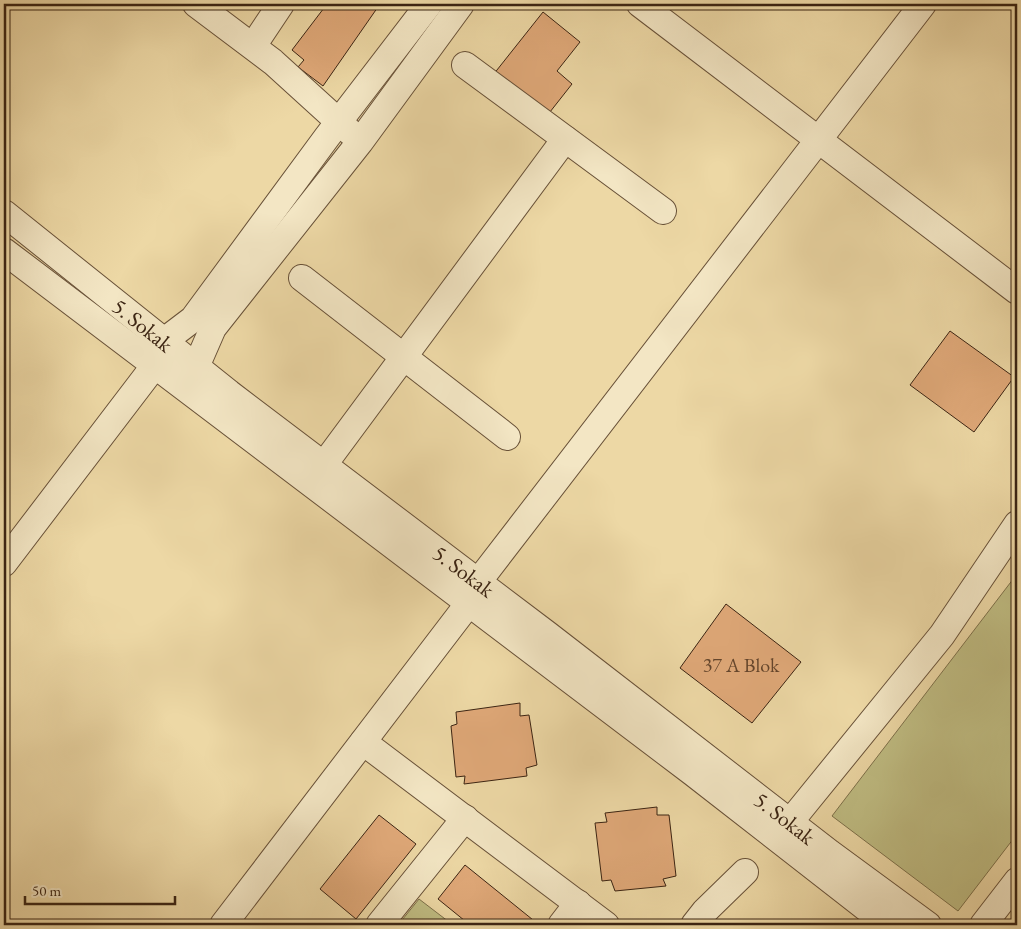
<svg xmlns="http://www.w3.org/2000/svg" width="1021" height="929" font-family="'EB Garamond',serif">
<rect width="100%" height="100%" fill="#edd8a5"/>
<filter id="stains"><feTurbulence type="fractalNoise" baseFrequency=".004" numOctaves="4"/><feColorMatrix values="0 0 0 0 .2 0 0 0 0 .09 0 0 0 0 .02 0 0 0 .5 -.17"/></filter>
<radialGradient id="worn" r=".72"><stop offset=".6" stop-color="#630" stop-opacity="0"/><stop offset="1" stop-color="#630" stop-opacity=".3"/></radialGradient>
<g fill="#bfbc82" stroke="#7d704a">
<polygon points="1017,574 1017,834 958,911 832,816"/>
<polygon points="419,899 453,925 398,925"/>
</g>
<g fill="#dfa878" stroke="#3b2413">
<polygon points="327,4 380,4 323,86 298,67 304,60 292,50"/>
<polygon points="543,12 580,42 557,71 572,84 546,117 493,75"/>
<polygon points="950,331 1014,377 974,432 910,385"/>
<polygon points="726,604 801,662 752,723 680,668"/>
<polygon points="520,703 520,716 529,715 537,765 526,768 527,776 464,784 465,776 456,777 451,726 457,724 456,712"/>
<polygon points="657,807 657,815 669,815 676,876 663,879 666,886 615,891 611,880 602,881 595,823 607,822 605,813"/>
<polygon points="379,815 416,844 356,919 320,889"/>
<polygon points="465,865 538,924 536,925 470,925 438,899"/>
</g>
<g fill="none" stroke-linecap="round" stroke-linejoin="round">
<g stroke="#685138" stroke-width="28">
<g id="minor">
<polyline points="196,4 273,62 350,132"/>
<polyline points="640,4 1017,291"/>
<polyline points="253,46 281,4"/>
<polyline points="465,65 663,211"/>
<polyline points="4,213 229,393 547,634 830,853 928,925"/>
<polyline points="4,251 693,773 888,925"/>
<polyline points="302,278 507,437"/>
<polyline points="164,341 193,319 327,137 429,4"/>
<polyline points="196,367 213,328 360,142 461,4"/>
<polyline points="314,478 565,139"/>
<polyline points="4,563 155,365"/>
<polyline points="478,582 923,4"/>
<polyline points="363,742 606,925"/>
<polyline points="790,822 942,635 1017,524"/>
<polyline points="223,925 469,603"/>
<polyline points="379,925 465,818"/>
<polyline points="561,925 578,903"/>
<polyline points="694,925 705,911 745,872"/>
<polyline points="983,925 1017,881"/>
</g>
</g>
<use href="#minor" stroke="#f3e6c4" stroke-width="26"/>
</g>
<g text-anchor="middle" stroke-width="5" stroke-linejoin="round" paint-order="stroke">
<g font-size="20" fill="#64452c">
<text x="741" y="672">37 A Blok</text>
</g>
<g font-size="22" fill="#3b2413" stroke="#f3e6c4">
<text transform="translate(143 325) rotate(39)" y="8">5. Sokak</text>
<text transform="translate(464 571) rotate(37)" y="8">5. Sokak</text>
<text transform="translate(785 818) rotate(38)" y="8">5. Sokak</text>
</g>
</g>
<rect width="1021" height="929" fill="none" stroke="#edd8a5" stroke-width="20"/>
<rect x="5" y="5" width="1011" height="919" fill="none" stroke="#3b2413" stroke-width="2.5"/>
<rect x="10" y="10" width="1001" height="909" fill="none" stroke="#3b2413"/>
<path d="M25 896v8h150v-8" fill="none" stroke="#3b2413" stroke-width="2.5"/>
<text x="32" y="896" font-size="15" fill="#3b2413" stroke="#f3e6c4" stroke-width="4" paint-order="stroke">50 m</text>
<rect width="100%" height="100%" filter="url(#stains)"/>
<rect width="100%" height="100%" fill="url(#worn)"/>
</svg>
